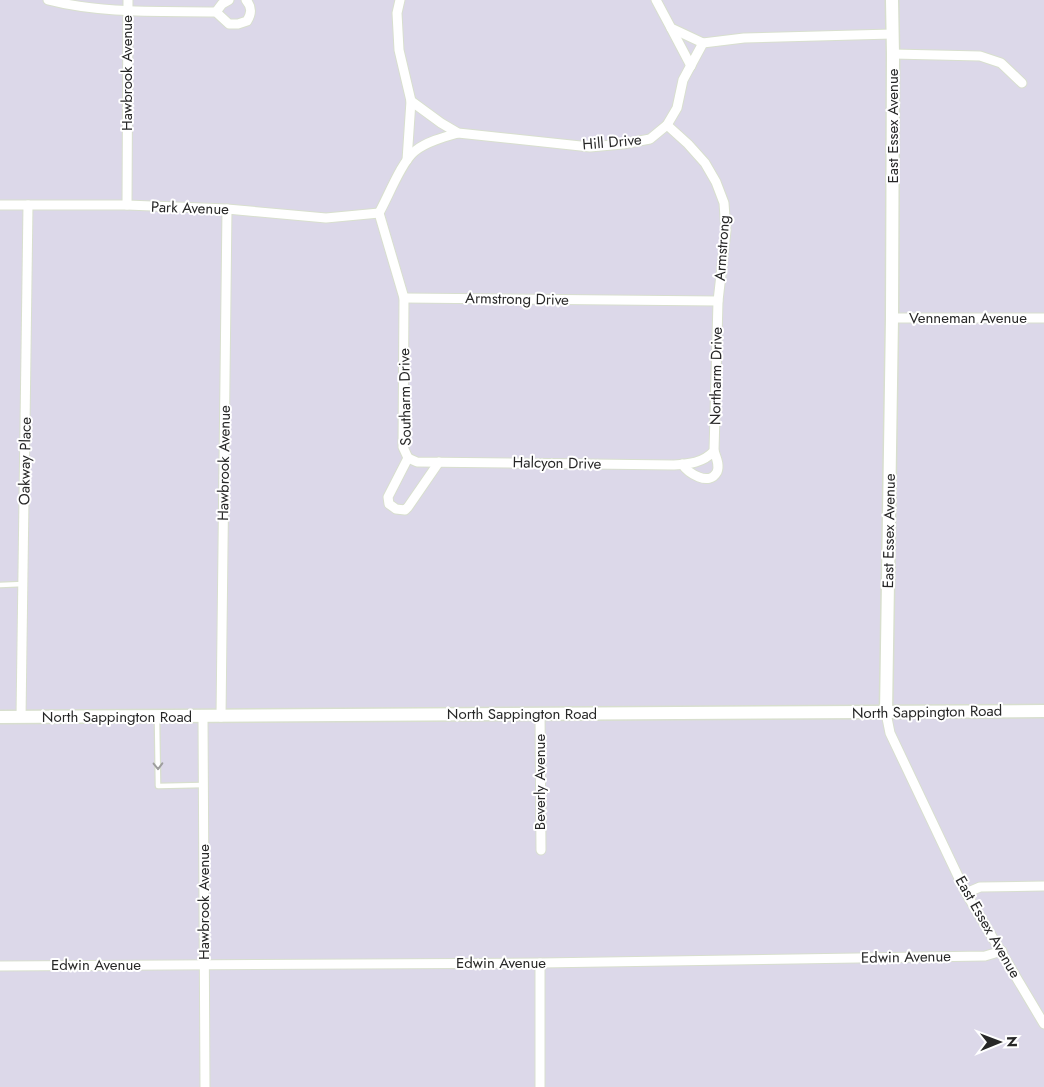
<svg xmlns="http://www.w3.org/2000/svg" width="1044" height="1087" font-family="Jost,sans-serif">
<rect width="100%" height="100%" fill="#dcd8e9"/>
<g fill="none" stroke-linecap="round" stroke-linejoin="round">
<g stroke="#d8dfce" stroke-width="7">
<g id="lane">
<polyline points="0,585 23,584"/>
<polyline points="157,718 158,786 203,785"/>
</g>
</g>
<g stroke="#d8dfce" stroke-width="11">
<g id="street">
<path d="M48 0C102 14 161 11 216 12L229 24H238L247 21C252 13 252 7 246 0"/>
<polyline points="400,0 397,13 399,50 411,101 407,160"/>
<polyline points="656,0 671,28 703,43"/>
<polyline points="216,12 222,4 229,0"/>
<polyline points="671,28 691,66"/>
<polyline points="893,54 980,56 1001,63 1022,83"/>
<polyline points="411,101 441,123 458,133 590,147 623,144 650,139 667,125 677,108 683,80 703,43 744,38 892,34"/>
<polyline points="0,205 127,205 227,209 326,218 379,213"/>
<polyline points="127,205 128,0"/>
<polyline points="379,213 404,298 403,447 408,458"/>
<path d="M379 213C388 197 402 161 415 151 426 142 444 137 458 133"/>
<polyline points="404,298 718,301"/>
<polyline points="892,318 1044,318"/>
<path d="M408 458 417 462 674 465C689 464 703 463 714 451L718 301 726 231 724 203 716 182 705 163 688 144 667 125"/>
<polyline points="408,458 388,497 389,504 396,509 405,510 408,507 439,462"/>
<path d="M682 464C688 473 709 487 717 472 720 465 716 457 714 451"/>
<polyline points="540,713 541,850"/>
<polyline points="886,713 890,733 966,893 1044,1024"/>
<polyline points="21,717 28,205"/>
<polyline points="203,717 205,1087"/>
<polyline points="221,717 227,209"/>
<polyline points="966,893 980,887 1044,886"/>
<polyline points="540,963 540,1087"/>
<polyline points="0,966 540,963 985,956 1002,951"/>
</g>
</g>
<g stroke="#d8dfce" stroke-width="15">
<g id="secondary">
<polyline points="886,713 892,318 893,54 892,0"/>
<polyline points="0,717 1044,711"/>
</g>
</g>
<use href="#lane" stroke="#fff" stroke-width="4.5"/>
<use href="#street" stroke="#fff" stroke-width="9"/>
<use href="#secondary" stroke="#fff" stroke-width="12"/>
</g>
<defs><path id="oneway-chevron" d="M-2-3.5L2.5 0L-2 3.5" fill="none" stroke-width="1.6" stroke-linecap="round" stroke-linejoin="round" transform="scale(1.25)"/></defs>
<use stroke="#9e9e9e" href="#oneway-chevron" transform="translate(158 766) rotate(89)"/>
<g text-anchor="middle" stroke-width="4" stroke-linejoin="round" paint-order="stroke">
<g font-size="15" fill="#272727" stroke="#fff">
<text transform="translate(127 73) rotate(-90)" y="5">Hawbrook Avenue</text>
<text transform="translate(893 126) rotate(-90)" y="5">East Essex Avenue</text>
<text transform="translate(612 142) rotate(-5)" y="5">Hill Drive</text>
<text transform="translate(190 208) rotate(2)" y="5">Park Avenue</text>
<text transform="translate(722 248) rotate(-86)" y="5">Armstrong</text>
<text transform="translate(517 299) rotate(1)" y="5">Armstrong Drive</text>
<text x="968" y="323">Venneman Avenue</text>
<text transform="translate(716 376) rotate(-89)" y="5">Northarm Drive</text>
<text transform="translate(405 397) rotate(-91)" y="5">Southarm Drive</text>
<text transform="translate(25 461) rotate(-89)" y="5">Oakway Place</text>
<text transform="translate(224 463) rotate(-89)" y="5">Hawbrook Avenue</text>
<text transform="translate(557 463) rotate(1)" y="5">Halcyon Drive</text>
<text transform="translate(889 531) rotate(-89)" y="5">East Essex Avenue</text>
<text transform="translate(927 712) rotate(-1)" y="5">North Sappington Road</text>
<text x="522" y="719">North Sappington Road</text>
<text x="117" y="722">North Sappington Road</text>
<text transform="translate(540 782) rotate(-90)" y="5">Beverly Avenue</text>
<text transform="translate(204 902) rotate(-90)" y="5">Hawbrook Avenue</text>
<text transform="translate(988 927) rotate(60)" y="5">East Essex Avenue</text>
<text transform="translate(906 957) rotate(-1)" y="5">Edwin Avenue</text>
<text x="501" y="968">Edwin Avenue</text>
<text x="96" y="970">Edwin Avenue</text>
</g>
</g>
<g transform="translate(999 1042) rotate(89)" stroke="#ffffff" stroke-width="4" paint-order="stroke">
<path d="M0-4L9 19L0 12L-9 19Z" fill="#272727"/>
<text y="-8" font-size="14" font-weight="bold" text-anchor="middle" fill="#272727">N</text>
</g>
</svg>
